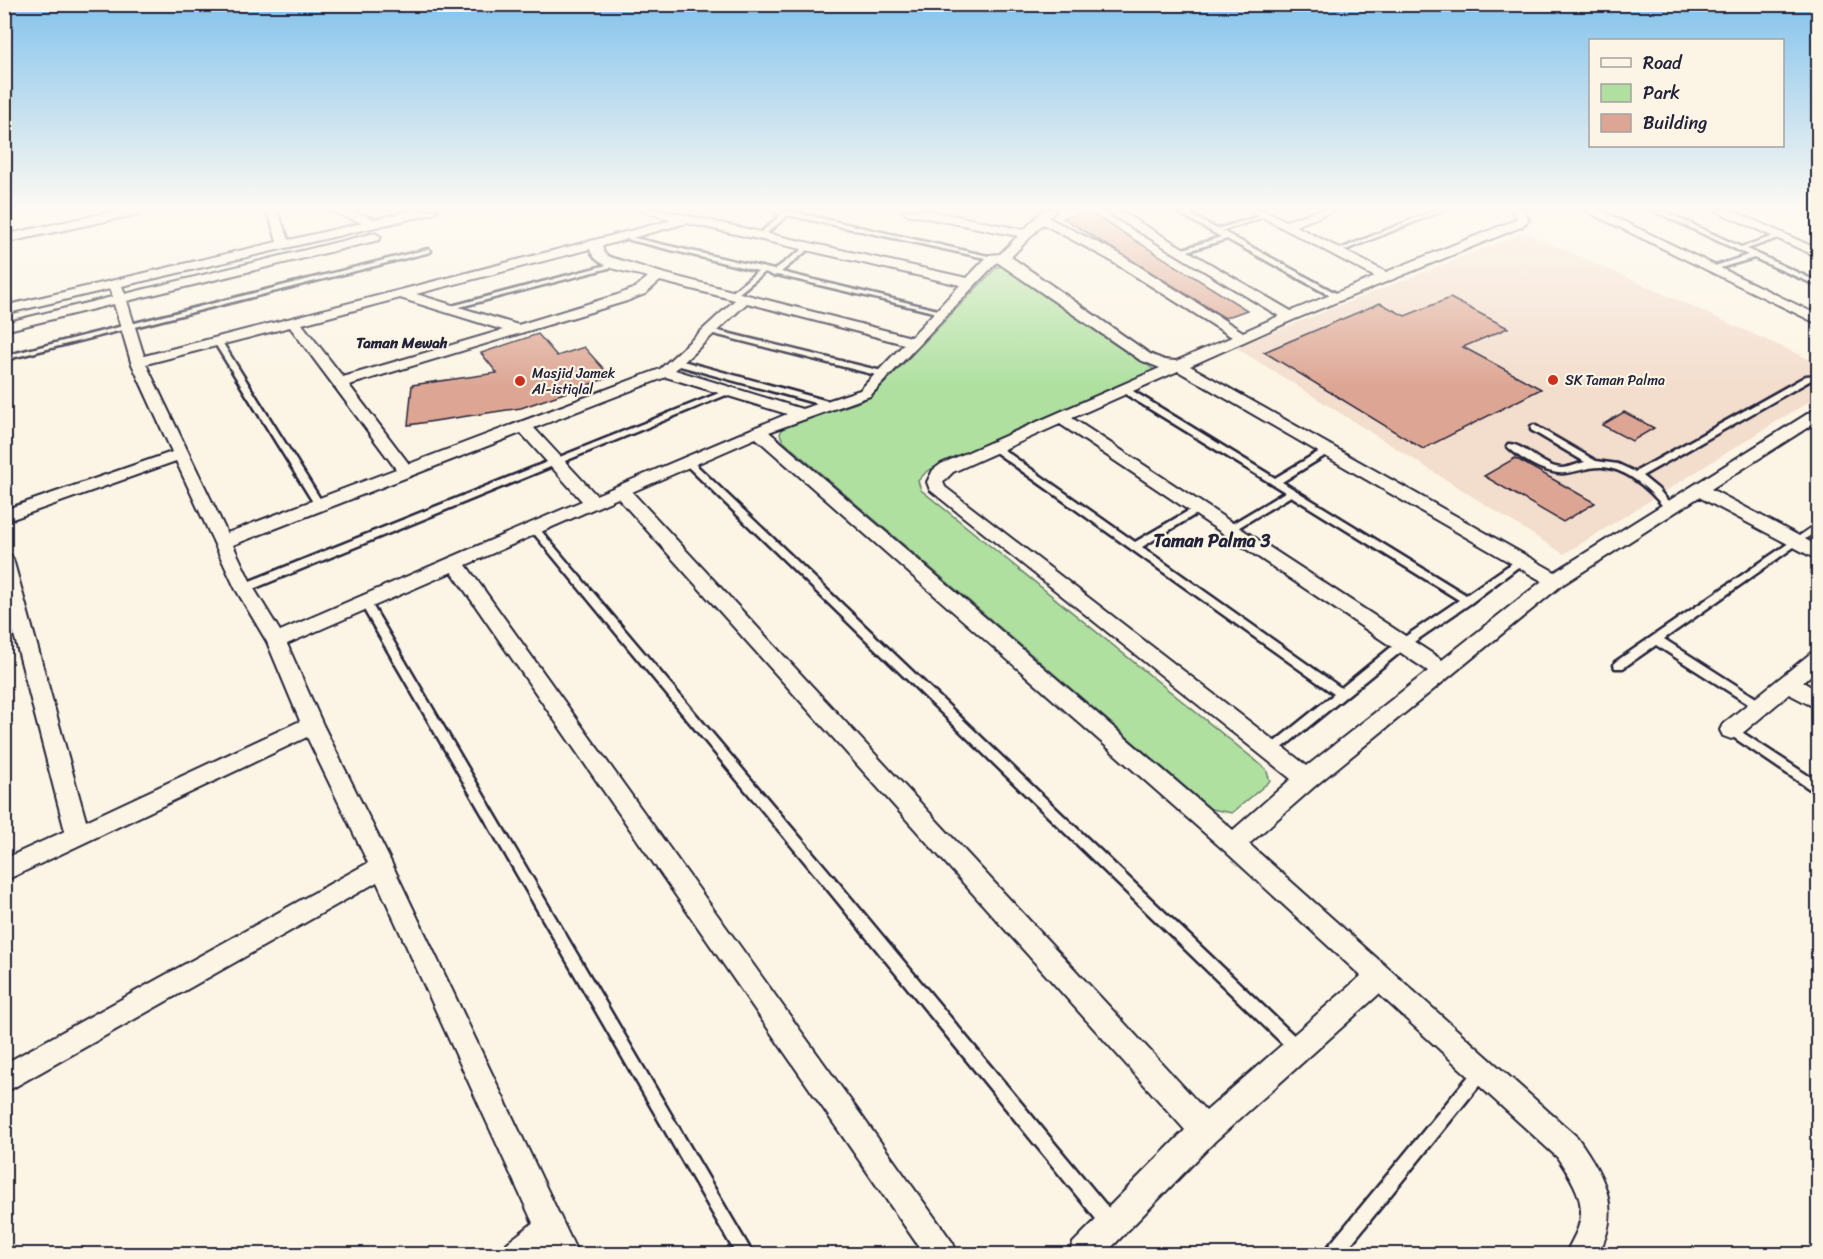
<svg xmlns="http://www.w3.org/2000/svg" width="1823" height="1259" font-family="Sriracha,sans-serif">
<rect width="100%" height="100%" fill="#fcf5e5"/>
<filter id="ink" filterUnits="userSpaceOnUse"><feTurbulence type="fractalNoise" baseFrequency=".0167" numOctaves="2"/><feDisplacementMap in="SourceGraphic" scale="12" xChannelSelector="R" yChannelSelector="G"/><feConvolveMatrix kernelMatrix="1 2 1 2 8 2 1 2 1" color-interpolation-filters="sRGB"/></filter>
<g filter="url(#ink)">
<polygon fill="#f3ddcd" points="1525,232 1818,363 1818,396 1564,554 1235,347"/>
<polygon fill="#afe0a0" stroke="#68816e" stroke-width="1.5" points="1003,266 1153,369 1149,374 927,471 918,481 921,490 1266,769 1270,781 1232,813 1211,809 783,441 780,434 783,427 856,403 875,393 997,267"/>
<g fill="#dda694" stroke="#22223b" stroke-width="1.5">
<polygon points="1088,211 1247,310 1225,318 1063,218"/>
<polygon points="1450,298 1508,328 1463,347 1541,389 1423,449 1264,352 1380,303 1405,316"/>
<polygon points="538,334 557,356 584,347 611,377 521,408 408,425 412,385 497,373 481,353"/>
<polygon points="1624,412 1654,428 1632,441 1602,425"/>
<polygon points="1515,458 1565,486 1595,503 1563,522 1484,476"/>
</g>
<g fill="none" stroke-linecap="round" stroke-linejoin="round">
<g stroke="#22223b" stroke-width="5">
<g id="service">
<polygon points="771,210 784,210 997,258 994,260 788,215 761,238 757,238 757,236 782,214"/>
<polygon points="1174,210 1182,210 1217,229 1267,214 1267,216 1222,231 1343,297 1336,299 1227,239 1181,253 1177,253 1177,251 1221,237"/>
<polygon points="1435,210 1444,210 1338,253 1333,252"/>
<polygon points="1652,210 1661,210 1741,247 1777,235 1781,235 1781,237 1747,249 1818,282 1818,286 1754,258 1713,270 1709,270 1709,268 1748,255"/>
<polygon points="1802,210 1812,210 1818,213 1818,217"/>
<polygon points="625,233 629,233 634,238 774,270 807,246 809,247 809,249 781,272 946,312 942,314 777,275 774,276 765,272 733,298 730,298 730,294 758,271 630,240 624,234"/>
<polygon points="428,249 431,251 430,252 4,360 4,356"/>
<polygon points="618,262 620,263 620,265 448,310 444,308"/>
<polygon points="706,328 886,372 887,374 886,376 880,376 706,332"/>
<polygon points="215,340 221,340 222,342 324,505 322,507 316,507 214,342"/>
<polygon points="673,360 679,360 835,403 836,405 835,407 829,407 673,364"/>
<path d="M1818 375V379L1811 380 1642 476 1658 489 1673 507 1675 509 1670 512 1667 511C1651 491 1629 469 1602 467 1589 466 1578 472 1565 473 1546 475 1520 459 1507 446L1508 444C1523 443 1542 467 1561 468 1569 468 1577 464 1585 462L1531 430V426L1534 425 1596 461 1618 464 1635 472 1806 376Z"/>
<polygon points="1122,388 1128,388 1275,478 1325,448 1331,448 1331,452 1282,482 1466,595 1518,559 1524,559 1526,561 1471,603 1408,646 1275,754 1271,756 1267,754 1265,751 1267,748 1334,694 991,449 991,445 997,445 1135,542 1195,507 1201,507 1203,509 1201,511 1142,547 1341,688 1400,640 1459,600 1291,496 1231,532 1225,532 1223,530 1225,528 1285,492 1122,392"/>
<polygon points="724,391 730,391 731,393 248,591 240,591 239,588 240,585"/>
<polygon points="688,459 691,460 1302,1043 1304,1048 1302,1053 1297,1055 1292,1053 685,464 685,460"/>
<polygon points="1818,523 1818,530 1664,639 1764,703 1766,706 1764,709 1756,709 1656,645 1623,668 1615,668 1614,665 1615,662"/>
<polygon points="534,525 537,526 837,881 1116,1217 1118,1223 1116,1229 1110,1231 1104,1229 827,889 531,530 529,528"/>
<polygon points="364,597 368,598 753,1254 736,1254 359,601"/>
<polygon points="1731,725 1818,782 1818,793 1814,792 1727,733 1725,730 1727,727"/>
<polygon points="1482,1064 1487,1066 1489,1071 1487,1076 1343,1254 1325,1254 1327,1248 1477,1066"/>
</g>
</g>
<g stroke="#22223b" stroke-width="4">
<g id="minor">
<polygon points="120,210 144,210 138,214 4,243 4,235"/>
<path d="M265 210H277L289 240 362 223 327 210H346L376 219 415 210H438L432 214 122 286 125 294 375 233 381 237 379 240 127 301 144 356 672 220 640 210H662L967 278 989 255 1000 254 1018 236 907 214 901 210H926L1024 230 1043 210H1056L1049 218 1118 253 1243 332 1279 316 1103 210H1118L1291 311 1375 277 1249 210H1265L1286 221 1318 210H1336L1296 226 1386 272 1513 221 1517 217 1511 210H1524L1529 220 1521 227 1295 319 1190 366 1555 572 1812 411 1818 409V421L1711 489 1818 546V560L1699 497 1562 585 1315 786 1249 844 1577 1137C1604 1175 1623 1209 1598 1254H1566C1569 1245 1575 1237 1578 1228 1588 1202 1571 1178 1557 1157L1379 994 1215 1141 1105 1254H1069L1073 1243 1185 1130 618 498 466 565 953 1243 957 1254H924L452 572 287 644 323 725 390 860 578 1254H547L546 1251 542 1254H503L507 1243 533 1223 377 882 4 1093V1064L368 863 307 737 4 881V859L65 831 4 596V553L10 555 13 559 86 821 300 721 267 642 235 588 176 461 4 522V510L172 452 131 362 114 304 4 331V323L112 297 110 289 4 314V306L277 242 270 218ZM687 223 960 285 911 337 662 273 610 257 604 253 602 246ZM1043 224 1108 259 1232 337 1176 361 1165 360 1150 354 1011 257ZM590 249C595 269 630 272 648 277L635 288 617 295 518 325 416 294ZM997 262 1140 360 1160 368 941 464 933 470 927 482 930 490 1291 779 1233 830 769 432 870 396ZM660 281 735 300 660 369 409 464 349 385 627 301 645 294ZM400 298 503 330 343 377 302 324ZM747 303 904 344 860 390 802 409 675 370ZM290 327 396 469 227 533 146 364ZM1178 371 1542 581 1442 660 1072 418ZM666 377 787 414 596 495 534 428ZM1060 424 1428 671 1307 766 945 487 943 482 953 472ZM521 433 582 501 280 631 253 587 233 545ZM756 438 1225 851 1361 976 1206 1111 632 492Z"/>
<polygon points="1584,210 1600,210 1818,315 1818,324"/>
<polygon points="1714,210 1731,210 1818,249 1818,257"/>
<polygon points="1818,650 1818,669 1803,682 1818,691 1818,709 1789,694 1739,736 1731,739 1723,736 1720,730 1723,724 1811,653"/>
</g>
</g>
<use href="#service" fill="#fcf5e5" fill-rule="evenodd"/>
<use href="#minor" fill="#fcf5e5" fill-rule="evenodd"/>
</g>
</g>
<linearGradient id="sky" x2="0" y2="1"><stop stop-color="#85c3ec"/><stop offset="0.54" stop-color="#fefaf3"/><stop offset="1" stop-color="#fefaf3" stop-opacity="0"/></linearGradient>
<rect width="1823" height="387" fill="url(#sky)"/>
<g fill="#c8321e" stroke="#fcf5e5" stroke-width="2">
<circle cx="1553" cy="380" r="6"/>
<circle cx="520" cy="381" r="6"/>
</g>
<g text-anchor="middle" stroke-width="4.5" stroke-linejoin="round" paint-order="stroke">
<g font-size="14" fill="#22223b" stroke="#fcf5e5" text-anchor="start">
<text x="532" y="378">Masjid Jamek<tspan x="532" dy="16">Al-istiqlal</tspan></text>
<text x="1565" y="385">SK Taman Palma</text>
</g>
<g font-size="15" font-weight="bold" fill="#22223b" stroke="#fcf5e5">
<text x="402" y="348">Taman Mewah</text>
</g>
<g font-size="18" font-weight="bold" fill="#22223b" stroke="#fcf5e5">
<text x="1212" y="547">Taman Palma 3</text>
</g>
</g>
<rect width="1823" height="1259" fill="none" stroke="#fcf5e5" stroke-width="24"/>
<rect x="12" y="12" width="1799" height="1235" fill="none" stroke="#22223b" stroke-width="2" filter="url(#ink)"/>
<rect x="1589" y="39" width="195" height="108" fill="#fcf5e5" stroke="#a5a1a1" stroke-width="1.5"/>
<rect x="1601" y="58" width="30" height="9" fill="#fcf5e5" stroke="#a5a1a1" stroke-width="1.5"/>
<text x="1643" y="69" font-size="18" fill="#22223b">Road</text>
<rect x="1601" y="84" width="30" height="18" fill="#afe0a0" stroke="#a5a1a1" stroke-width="1.5"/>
<text x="1643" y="99" font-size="18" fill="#22223b">Park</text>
<rect x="1601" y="114" width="30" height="18" fill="#dda694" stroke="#a5a1a1" stroke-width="1.5"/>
<text x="1643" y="129" font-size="18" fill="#22223b">Building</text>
</svg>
